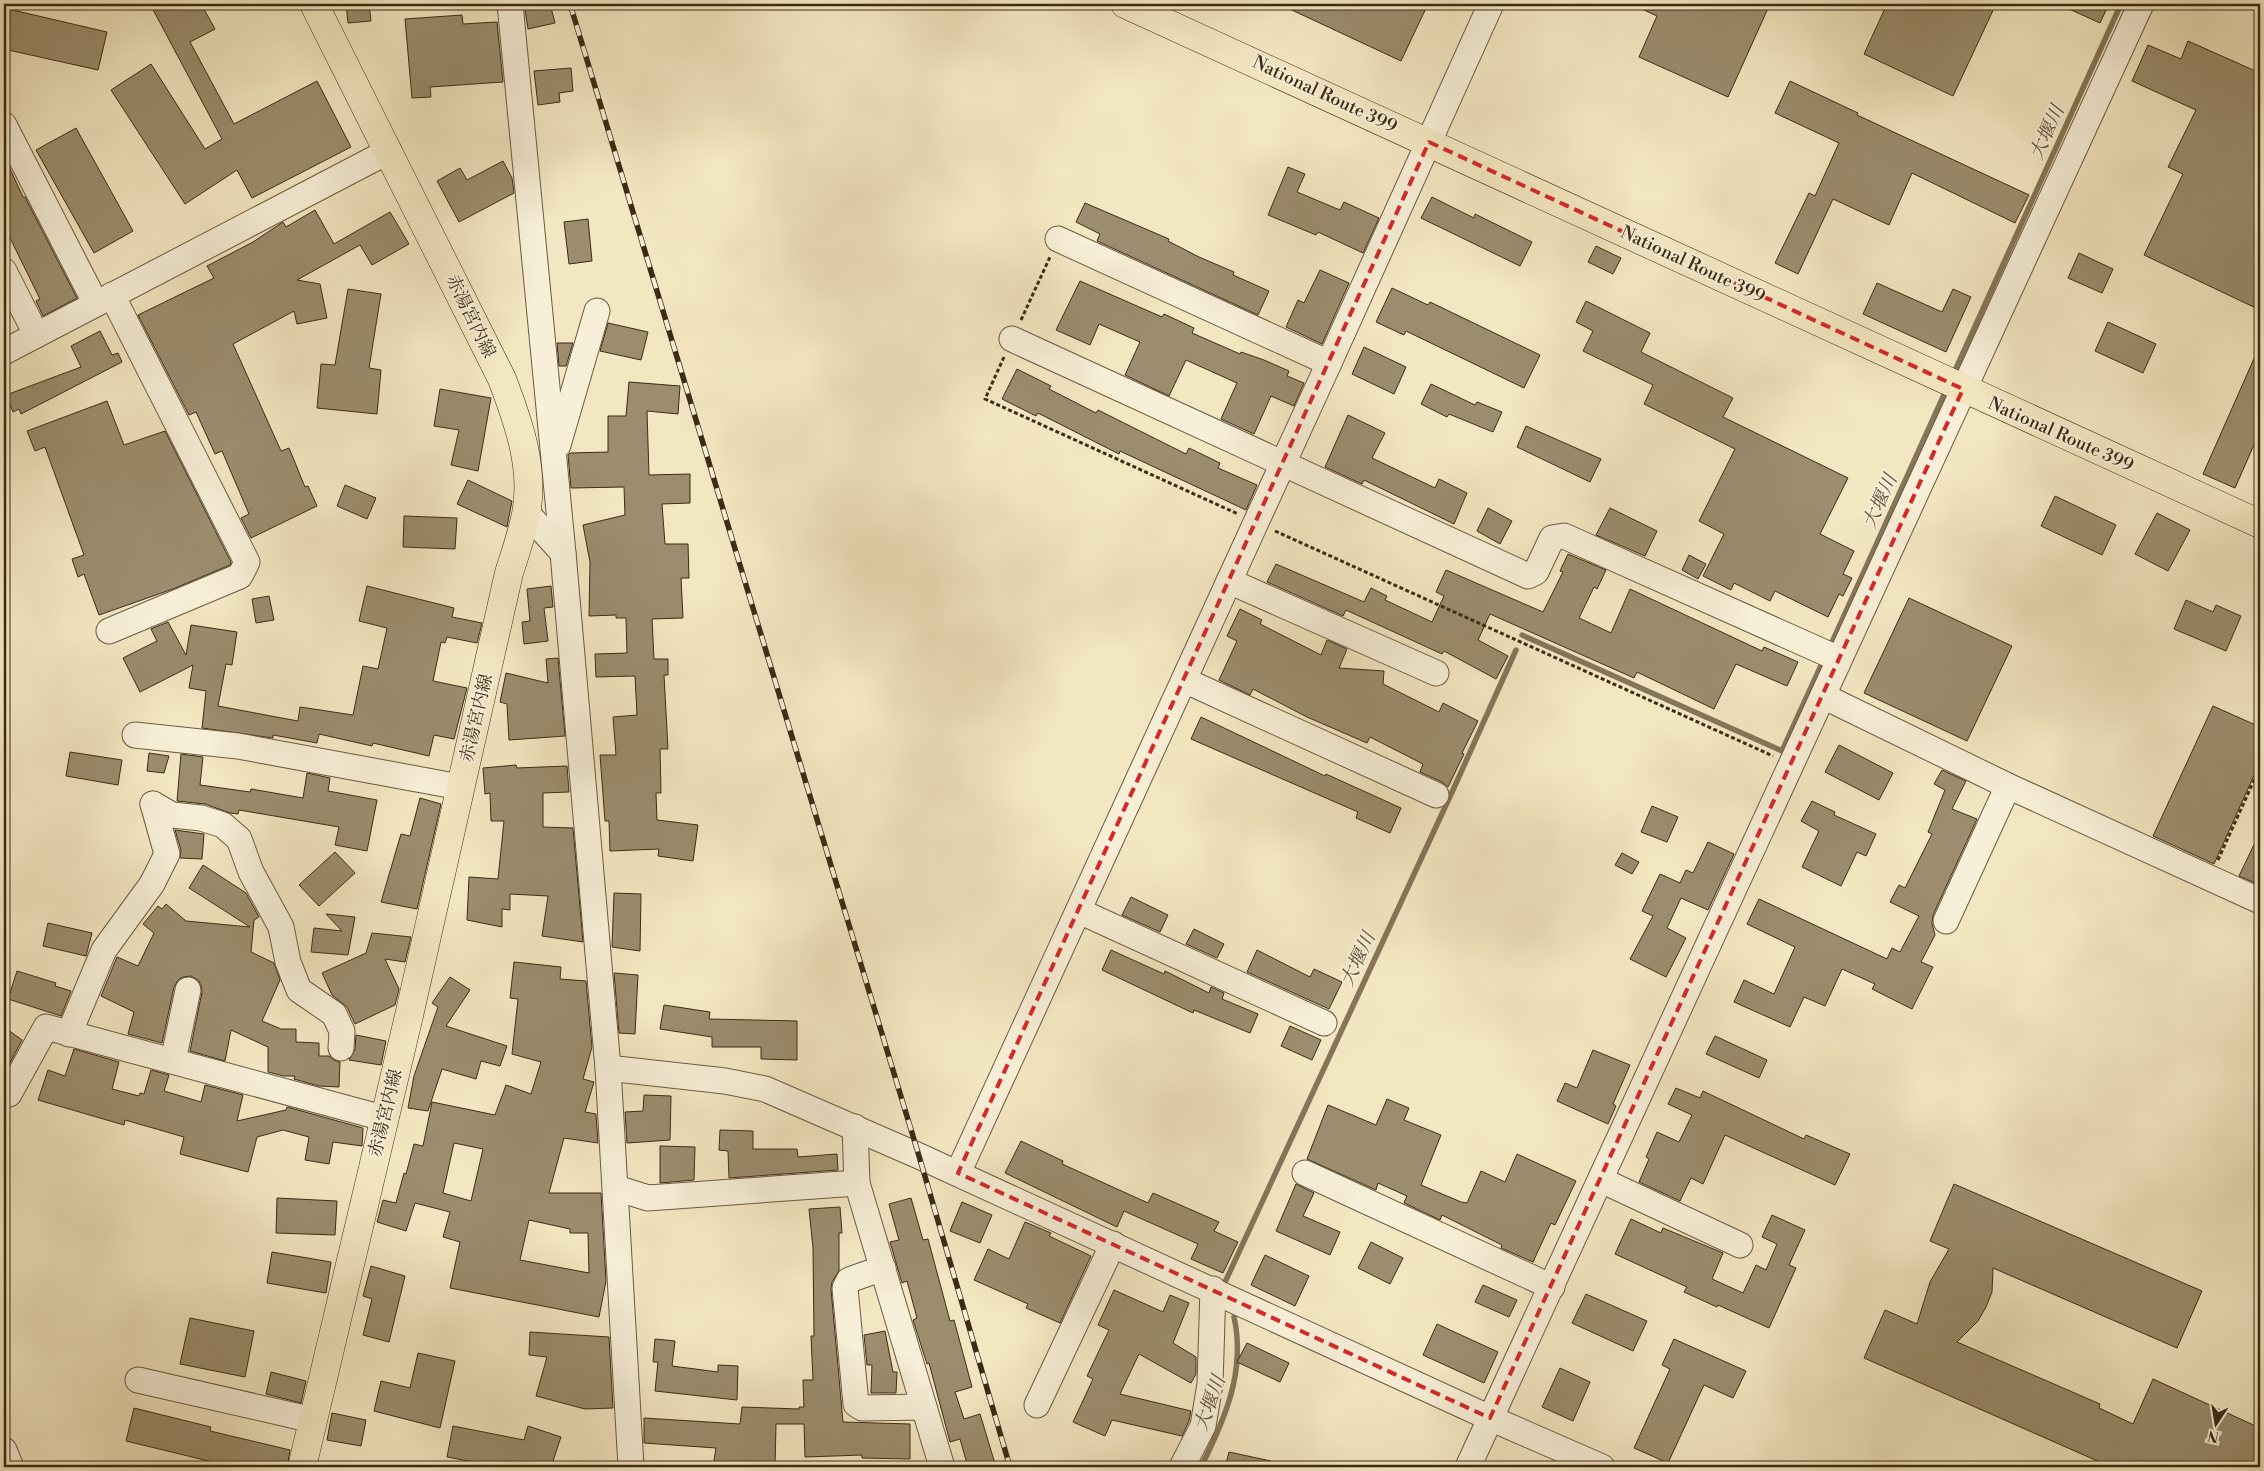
<svg xmlns="http://www.w3.org/2000/svg" width="2264" height="1471" font-family="'Libre Bodoni','Noto Serif JP',serif">
<rect width="100%" height="100%" fill="#f3e7c2"/>
<filter id="stains"><feTurbulence type="fractalNoise" baseFrequency=".004" numOctaves="4"/><feColorMatrix values="0 0 0 0 .2 0 0 0 0 .09 0 0 0 0 .02 0 0 0 .5 -.17"/></filter>
<radialGradient id="worn" r=".72"><stop offset=".6" stop-color="#630" stop-opacity="0"/><stop offset="1" stop-color="#630" stop-opacity=".3"/></radialGradient>
<g fill="none" stroke-linecap="round" stroke-linejoin="round">
<g stroke="#857559" stroke-width="5.5">
<polyline points="1953,375 2121,4"/>
<polyline points="1522,635 1782,751 1824,659"/>
<polyline points="1829,649 1947,388"/>
<polyline points="1226,1280 1453,790 1516,650"/>
<path d="M1201 1467C1225 1419 1246 1371 1234 1317"/>
</g>
</g>
<g fill="#9b8d6e" stroke="#3c2b14" fill-rule="evenodd">
<polygon points="150,4 201,4 215,29 190,42 234,124 317,81 351,147 252,198 237,170 185,204 111,90 151,64 205,149 222,139"/>
<polygon points="346,4 369,4 371,21 348,23"/>
<polygon points="524,4 550,4 555,23 528,29"/>
<polygon points="1279,4 1428,4 1401,61"/>
<polygon points="1631,4 1770,4 1728,97 1639,57 1657,16"/>
<polygon points="1887,4 1996,4 1953,96 1864,54"/>
<polygon points="2058,4 2109,4 2100,23"/>
<polygon points="4,8 107,32 98,70 4,49"/>
<polygon points="462,15 463,24 497,22 503,82 430,87 431,97 412,98 405,19"/>
<polygon points="2188,41 2260,73 2260,310 2144,255 2183,174 2168,167 2196,110 2132,81 2148,45 2181,59"/>
<polygon points="571,68 573,91 559,93 560,102 538,105 534,71"/>
<polygon points="1790,81 1858,113 1857,115 2029,195 2015,223 1912,173 1889,225 1833,199 1798,274 1775,263 1809,193 1815,196 1839,143 1775,113"/>
<polygon points="76,128 133,231 94,253 36,150"/>
<polygon points="4,156 23,197 25,197 77,298 43,316 36,301 40,299 10,238 4,242"/>
<polygon points="503,161 512,178 514,193 459,222 437,181 460,168 467,180"/>
<polygon points="1288,167 1305,174 1297,192 1340,210 1344,202 1379,218 1363,253 1318,232 1316,235 1268,215"/>
<polygon points="1432,197 1474,218 1475,214 1532,242 1520,266 1421,218"/>
<polygon points="1085,203 1169,239 1168,241 1199,257 1234,272 1233,275 1269,291 1258,315 1097,241 1100,234 1076,222"/>
<polygon points="315,210 334,244 390,212 409,244 372,265 360,245 297,280 320,284 327,318 297,324 294,311 233,344 281,451 289,448 305,487 308,486 317,506 251,538 241,518 249,514 222,451 215,454 196,412 189,415 138,315 214,278 207,266 253,242 283,222 286,227"/>
<polygon points="588,219 592,261 569,264 564,222"/>
<polygon points="1596,246 1621,258 1613,274 1588,262"/>
<polygon points="2079,253 2113,269 2102,293 2068,278"/>
<polygon points="1320,270 1349,283 1322,344 1286,327 1298,300 1304,303"/>
<polygon points="1080,281 1162,317 1164,314 1194,328 1192,333 1240,354 1241,352 1264,360 1289,371 1287,376 1304,383 1294,406 1271,396 1254,434 1221,419 1237,383 1186,360 1169,396 1125,375 1140,342 1099,324 1090,345 1056,330"/>
<polygon points="1877,283 1942,312 1953,289 1971,297 1946,352 1863,314"/>
<polygon points="1392,288 1428,305 1430,302 1540,355 1524,388 1406,331 1404,335 1376,322"/>
<polygon points="348,289 381,294 369,368 381,370 377,414 317,408 321,364 335,365"/>
<polygon points="1586,301 1650,333 1641,352 1733,398 1723,417 1848,478 1820,534 1854,551 1843,574 1852,578 1843,596 1839,594 1828,617 1775,591 1770,601 1734,583 1731,590 1703,576 1724,534 1699,521 1735,449 1644,404 1653,385 1583,351 1593,331 1576,322"/>
<polygon points="2108,322 2156,344 2143,373 2095,351"/>
<polygon points="608,323 648,332 641,360 600,351"/>
<polygon points="100,331 112,355 118,353 122,362 21,414 19,409 13,412 6,395 81,367 71,346"/>
<polygon points="557,343 573,343 566,366 559,366"/>
<polygon points="2260,345 2260,431 2235,488 2203,474"/>
<polygon points="1364,347 1406,367 1394,394 1352,374"/>
<polygon points="1017,369 1051,386 1049,389 1096,413 1098,410 1186,454 1189,448 1220,463 1218,468 1257,485 1246,510 1120,451 1119,454 1038,413 1036,416 1002,399"/>
<polygon points="629,382 680,386 678,414 647,411 649,475 690,474 690,503 662,504 665,544 688,544 689,578 681,578 683,618 652,619 654,659 668,659 668,675 664,675 668,749 660,749 661,793 656,793 657,820 698,825 693,861 658,856 659,849 610,851 609,821 605,821 600,755 616,755 613,717 637,715 635,676 596,677 595,654 627,653 626,618 616,618 616,615 589,616 590,562 583,525 625,515 624,487 571,488 568,455 570,453 608,452 608,416 626,416"/>
<polygon points="1431,384 1475,405 1477,402 1502,412 1493,432 1449,414 1447,417 1421,404"/>
<polygon points="440,389 491,398 478,471 451,465 459,430 434,426"/>
<polygon points="107,401 124,445 165,431 231,562 230,565 173,589 99,615 84,574 78,577 72,559 84,555 45,447 35,451 27,431"/>
<polygon points="1348,415 1385,433 1372,458 1435,488 1439,479 1467,493 1454,524 1364,480 1362,484 1325,467"/>
<polygon points="1526,426 1601,459 1590,482 1517,447"/>
<polygon points="468,480 512,501 507,527 457,504"/>
<polygon points="345,485 376,498 367,519 337,506"/>
<polygon points="2055,496 2116,525 2102,555 2041,526"/>
<polygon points="1488,508 1512,521 1500,544 1477,531"/>
<polygon points="1610,508 1657,531 1645,556 1596,535"/>
<polygon points="2157,513 2190,530 2168,571 2135,554"/>
<polygon points="404,516 457,518 455,549 403,547"/>
<polygon points="1568,554 1606,570 1597,589 1594,587 1579,618 1611,633 1630,589 1762,651 1764,647 1798,662 1787,686 1736,664 1714,709 1637,672 1634,678 1490,614 1478,640 1508,656 1496,679 1444,651 1442,654 1346,610 1343,616 1267,582 1276,564 1364,602 1371,588 1387,596 1385,600 1432,622 1444,596 1436,592 1446,570 1543,612 1563,572 1560,571"/>
<polygon points="1689,555 1706,564 1698,579 1682,570"/>
<polygon points="367,586 454,608 452,617 482,623 477,643 447,637 445,643 441,642 433,681 467,688 454,739 434,735 429,756 373,743 372,746 319,734 317,743 273,735 273,738 202,728 206,691 189,688 193,665 140,692 123,658 157,641 151,629 168,622 186,655 191,625 237,632 232,665 226,664 218,706 298,721 300,707 353,715 363,666 378,669 387,628 359,621"/>
<polygon points="551,586 553,607 544,608 548,641 524,644 522,622 530,621 527,589"/>
<polygon points="269,596 274,620 256,623 252,599"/>
<polygon points="1909,598 2012,646 1967,741 1864,693"/>
<polygon points="2186,600 2213,612 2216,605 2241,616 2226,651 2174,629"/>
<polygon points="1240,609 1262,620 1260,624 1321,655 1327,640 1347,649 1339,668 1384,671 1383,684 1439,712 1443,703 1478,721 1462,753 1464,754 1448,787 1442,782 1420,772 1423,764 1370,737 1367,743 1307,717 1253,689 1250,695 1219,680 1237,641 1227,636"/>
<polygon points="558,658 565,736 509,740 507,704 500,702 506,673 548,683 546,659"/>
<polygon points="2213,706 2260,727 2260,762 2214,864 2153,836"/>
<polygon points="1201,717 1325,776 1326,774 1401,808 1390,833 1356,818 1358,812 1191,739"/>
<polygon points="1839,745 1893,773 1879,800 1825,772"/>
<polygon points="70,752 122,760 118,785 66,776"/>
<polygon points="149,753 169,756 164,773 147,771"/>
<polygon points="181,754 203,757 200,785 250,792 251,789 303,798 307,773 330,778 328,791 377,800 367,851 335,845 339,827 239,810 238,814 230,813 205,804 177,801"/>
<polygon points="516,765 517,768 567,766 569,792 543,793 543,827 573,828 583,942 542,936 548,896 510,894 510,910 502,909 502,927 467,920 469,877 498,879 504,821 491,821 490,793 485,794 483,768"/>
<polygon points="1942,770 1966,781 1952,809 1977,819 1933,915 1932,923 1935,935 1921,962 1933,967 1912,1009 1872,989 1875,984 1842,969 1825,1006 1804,997 1790,1027 1734,1002 1744,980 1774,994 1795,947 1747,924 1759,899 1887,959 1892,948 1900,952 1919,916 1890,902 1899,885 1905,888 1932,834 1928,832 1945,790 1934,784"/>
<polygon points="420,798 441,804 417,909 381,902 401,834 410,836"/>
<polygon points="1812,801 1835,812 1834,815 1876,834 1866,856 1857,852 1841,886 1802,867 1819,831 1801,821"/>
<polygon points="1652,806 1678,817 1667,842 1641,832"/>
<polygon points="175,830 204,834 202,859 180,858 181,850"/>
<polygon points="2260,832 2260,885 2239,876"/>
<polygon points="1708,842 1734,854 1708,910 1681,898 1667,928 1686,938 1666,977 1630,959 1653,916 1642,911 1660,874 1680,883 1686,870 1693,873"/>
<polygon points="335,852 355,873 319,906 299,885"/>
<polygon points="1622,853 1639,862 1632,874 1615,865"/>
<polygon points="203,865 246,893 259,917 254,920 251,952 274,963 280,980 262,1021 281,1029 296,1029 296,1042 319,1043 319,1056 329,1056 334,1060 340,1062 339,1087 319,1086 294,1079 295,1076 284,1076 268,1072 268,1047 231,1030 225,1061 190,1051 202,992 201,985 198,980 191,976 183,977 178,980 174,987 162,1043 128,1034 134,1012 101,996 117,957 138,966 154,933 143,924 158,906 162,909 166,904 186,921 250,927 189,888"/>
<polygon points="614,893 641,894 640,951 612,947"/>
<polygon points="1131,897 1168,915 1160,932 1122,915"/>
<polygon points="326,914 355,917 348,955 311,952 314,928 342,931"/>
<polygon points="48,923 92,933 86,956 43,946"/>
<polygon points="1194,929 1224,944 1217,958 1186,944"/>
<polygon points="372,933 411,937 405,962 385,959 399,989 395,1005 355,1024 347,1007 332,995 322,973 366,953"/>
<polygon points="1111,950 1164,974 1165,971 1209,993 1211,987 1224,993 1222,999 1258,1014 1250,1033 1194,1010 1193,1013 1102,970"/>
<polygon points="1257,950 1310,977 1314,969 1342,982 1329,1009 1247,972"/>
<path d="M514 962 561 967 560 979 586 981 592 1047 583 1079 594 1082 585 1112 596 1114 598 1143 564 1138 549 1193H601L606 1281 599 1317 450 1288 460 1242 443 1237 450 1212 415 1203 406 1231 377 1222 383 1200 396 1203 404 1173 406 1174 414 1144 423 1146 432 1102 495 1115 506 1085 531 1094 541 1062 512 1054 518 999 510 998ZM454 1143 483 1149 471 1201 443 1193ZM529 1220 570 1229V1233H588L589 1273 520 1260Z"/>
<polygon points="17,971 56,983 55,986 71,991 61,1016 8,999"/>
<polygon points="614,973 638,975 635,1034 619,1033"/>
<polygon points="450,977 470,990 446,1026 507,1046 500,1066 481,1061 476,1079 442,1069 428,1111 408,1108 414,1076 438,1007 432,1003"/>
<polygon points="664,1005 710,1012 709,1019 797,1021 797,1060 761,1059 761,1047 712,1047 712,1037 660,1029"/>
<polygon points="1290,1026 1321,1040 1312,1060 1281,1046"/>
<polygon points="4,1027 22,1040 4,1074"/>
<polygon points="356,1035 386,1041 381,1065 349,1060 355,1049"/>
<polygon points="1715,1036 1767,1060 1759,1078 1706,1054"/>
<polygon points="74,1049 119,1062 112,1089 139,1096 140,1093 144,1094 151,1070 169,1075 164,1091 201,1102 205,1085 243,1095 237,1121 286,1110 287,1107 363,1128 362,1146 333,1142 329,1164 305,1160 309,1137 283,1130 257,1137 248,1172 180,1154 184,1137 125,1120 124,1125 38,1100 48,1070 65,1076"/>
<polygon points="1593,1050 1630,1065 1613,1104 1616,1106 1608,1124 1557,1101 1565,1083 1577,1088"/>
<polygon points="1676,1088 1700,1098 1703,1091 1804,1139 1806,1135 1850,1154 1835,1185 1725,1135 1703,1184 1691,1178 1680,1201 1639,1182 1649,1159 1646,1157 1657,1132 1679,1142 1692,1115 1668,1104"/>
<polygon points="644,1095 671,1096 670,1140 627,1143 625,1112 643,1111"/>
<polygon points="1387,1099 1409,1108 1404,1120 1441,1135 1421,1185 1461,1202 1467,1203 1481,1171 1505,1182 1517,1154 1576,1181 1555,1225 1551,1223 1533,1262 1501,1248 1502,1245 1442,1215 1440,1220 1404,1203 1407,1196 1378,1183 1376,1190 1307,1159 1328,1105 1376,1125"/>
<polygon points="720,1130 753,1131 753,1149 797,1149 798,1157 837,1154 838,1170 729,1178 728,1151 719,1150"/>
<polygon points="1021,1141 1063,1161 1062,1164 1148,1203 1153,1193 1219,1222 1214,1231 1238,1242 1223,1273 1191,1259 1198,1244 1124,1211 1117,1227 1005,1173"/>
<polygon points="660,1146 695,1147 694,1180 660,1183"/>
<polygon points="1296,1184 1314,1193 1303,1216 1340,1232 1330,1255 1276,1231"/>
<polygon points="1954,1184 2202,1291 2177,1348 1993,1268 1992,1292 1986,1307 1978,1321 1957,1342 2100,1404 2099,1408 2133,1424 2153,1379 2260,1428 2260,1467 2111,1467 1864,1358 1885,1310 1917,1324 1930,1282 1949,1249 1930,1241"/>
<polygon points="277,1198 337,1201 335,1235 276,1233"/>
<polygon points="911,1198 923,1240 928,1239 950,1321 954,1320 972,1387 955,1392 964,1419 980,1414 996,1467 968,1467 960,1439 950,1442 929,1363 927,1364 913,1320 917,1318 907,1281 902,1283 890,1242 899,1240 889,1204"/>
<polygon points="962,1202 992,1215 980,1243 950,1231"/>
<polygon points="840,1207 842,1233 839,1233 839,1271 832,1282 831,1289 843,1422 910,1424 910,1459 862,1458 862,1455 805,1457 804,1424 776,1424 775,1467 713,1467 716,1448 644,1443 644,1418 740,1424 742,1407 799,1409 799,1407 804,1407 803,1380 813,1380 811,1336 814,1336 813,1248 809,1209"/>
<polygon points="1772,1215 1805,1230 1789,1265 1796,1268 1769,1328 1718,1305 1717,1307 1684,1292 1687,1287 1615,1254 1631,1219 1661,1233 1663,1228 1723,1253 1712,1279 1743,1293 1756,1265 1766,1270 1777,1244 1762,1237"/>
<polygon points="1025,1222 1051,1233 1049,1236 1091,1256 1060,1323 1026,1308 1028,1304 974,1280 988,1249 1009,1259"/>
<polygon points="1371,1242 1403,1258 1390,1284 1358,1268"/>
<polygon points="272,1252 331,1262 326,1293 267,1283"/>
<polygon points="1265,1255 1309,1276 1295,1306 1251,1285"/>
<polygon points="371,1266 405,1276 389,1342 363,1335 372,1299 363,1296"/>
<polygon points="1483,1285 1517,1300 1509,1317 1475,1302"/>
<polygon points="1114,1290 1163,1312 1170,1295 1189,1303 1173,1343 1196,1357 1196,1374 1191,1383 1139,1354 1120,1394 1191,1411 1189,1421 1182,1436 1112,1420 1105,1436 1073,1422 1093,1379 1087,1376 1109,1330 1098,1325"/>
<polygon points="1586,1294 1647,1321 1633,1351 1572,1323"/>
<polygon points="190,1318 254,1331 245,1377 180,1364"/>
<polygon points="1437,1324 1498,1352 1484,1383 1423,1355"/>
<polygon points="885,1331 893,1372 897,1372 896,1393 871,1393 872,1365 867,1365 864,1335"/>
<polygon points="530,1332 609,1337 613,1408 585,1409 536,1396 547,1357 529,1355"/>
<polygon points="655,1339 675,1341 672,1366 718,1372 718,1365 738,1366 737,1400 655,1391 658,1362 653,1362"/>
<polygon points="1674,1339 1746,1371 1733,1398 1704,1385 1668,1463 1634,1448 1670,1369 1662,1365"/>
<polygon points="1247,1343 1289,1363 1280,1382 1237,1362"/>
<polygon points="418,1353 455,1361 440,1428 374,1411 381,1381 410,1388"/>
<polygon points="1560,1368 1590,1382 1573,1421 1542,1407"/>
<polygon points="271,1372 306,1381 301,1403 266,1394"/>
<polygon points="134,1408 211,1427 210,1431 290,1450 287,1467 224,1467 225,1465 126,1441"/>
<polygon points="332,1413 366,1420 361,1446 327,1440"/>
<polygon points="453,1426 524,1440 528,1426 561,1437 551,1467 501,1467 447,1457"/>
<polygon points="1229,1452 1271,1461 1270,1467 1225,1467"/>
</g>
<g fill="none" stroke-linecap="round" stroke-linejoin="round">
<g stroke="#6a5a40" stroke-width="27">
<g id="minor">
<polyline points="510,4 563,553"/>
<polyline points="4,125 96,304"/>
<polyline points="1058,239 1329,363"/>
<polyline points="4,271 36,334"/>
<polyline points="1012,339 1528,576 1536,572 1552,538 1564,536 1839,659"/>
<polyline points="4,352 389,151"/>
<polyline points="558,445 597,311"/>
<polyline points="527,513 563,553 608,1068 631,1467"/>
<polyline points="1229,581 1436,673"/>
<polyline points="109,631 240,576 247,562 112,295"/>
<polyline points="1184,680 1436,795"/>
<polyline points="1823,696 2008,786 2260,901"/>
<polyline points="135,735 238,746 460,787"/>
<polyline points="153,804 172,815 201,818 223,825 239,839 251,872 281,927 288,962 299,990 334,1014 342,1031 341,1048"/>
<polyline points="1079,911 1324,1023"/>
<polyline points="1946,921 2008,786"/>
<polyline points="69,1034 104,950 152,884 167,854 153,804"/>
<polyline points="173,1061 188,990"/>
<polyline points="608,1068 725,1081 765,1089 919,1156 1490,1418 1602,1467"/>
<polyline points="9,1094 46,1027 383,1118"/>
<polyline points="855,1127 857,1183 942,1467"/>
<polyline points="958,1173 1329,363 1491,4"/>
<polyline points="1305,1173 1552,1287"/>
<polyline points="1601,1180 1740,1245"/>
<polyline points="616,1188 648,1198 857,1183"/>
<polyline points="883,1268 849,1280 845,1288 856,1404 862,1408 924,1407"/>
<polyline points="138,1380 313,1420"/>
<polyline points="1037,1405 1113,1244"/>
<polyline points="4,1450 11,1467"/>
<polyline points="1182,1467 1203,1426 1210,1384 1213,1289"/>
<polyline points="1468,1467 2141,4"/>
</g>
</g>
<g stroke="#3c2b14" stroke-width="29">
<path id="major" d="M302 1467 408 1020 509 573C515 554 522 534 526 514 535 468 518 421 502 379L314 4"/>
</g>
<g stroke="#3c2b14" stroke-width="29">
<polyline id="highway" points="1125,4 2260,524"/>
</g>
<g stroke="#3c2b14" stroke-width="3" stroke-dasharray="4 2.5" stroke-linecap="butt">
<polyline points="1021,320 1050,257"/>
<polyline points="1004,357 985,399 1238,514"/>
<polyline points="1275,531 1773,756"/>
<polyline points="2218,860 2260,767"/>
</g>
<use href="#minor" stroke="#f7efd7" stroke-width="25"/>
<use href="#major" stroke="#f3e7c2" stroke-width="28"/>
<use href="#highway" stroke="#f3e7c2" stroke-width="28"/>
<g stroke="#3c2b14" stroke-width="5.5">
<polyline id="rail" points="570,4 919,1156 1010,1467"/>
</g>
<use href="#rail" stroke="#f7efd7" stroke-width="4" stroke-dasharray="11" stroke-linecap="butt"/>
</g>
<path fill="none" stroke="#d62828" stroke-width="4" stroke-dasharray="10 6" stroke-linejoin="round" d="M1429 142 1963 389 1490 1418 958 1173Z"/>
<g text-anchor="middle" stroke-width="4" stroke-linejoin="round" paint-order="stroke">
<g font-size="18" fill="#3c2b14" stroke="#f7efd7">
<text transform="translate(1325 94) rotate(25)" y="6">National Route 399</text>
<text transform="translate(1693 264) rotate(25)" y="6">National Route 399</text>
<text transform="translate(471 316) rotate(64)" y="6">赤湯宮内線</text>
<text transform="translate(2061 434) rotate(24)" y="6">National Route 399</text>
<text transform="translate(476 718) rotate(-77)" y="6">赤湯宮内線</text>
<text transform="translate(385 1113) rotate(-76)" y="6">赤湯宮内線</text>
</g>
<g font-size="19" font-style="italic" fill="#605036" stroke="#f7efd7">
<text transform="translate(2046 132) rotate(-66)" y="7">大堰川</text>
<text transform="translate(1879 501) rotate(-66)" y="7">大堰川</text>
<text transform="translate(1357 959) rotate(-65)" y="7">大堰川</text>
<text transform="translate(1209 1403) rotate(-70)" y="7">大堰川</text>
</g>
</g>
<rect width="2264" height="1471" fill="none" stroke="#f3e7c2" stroke-width="20"/>
<rect x="5" y="5" width="2254" height="1461" fill="none" stroke="#3c2b14" stroke-width="2.5"/>
<rect x="10" y="10" width="2244" height="1451" fill="none" stroke="#3c2b14"/>
<g transform="translate(2216 1424) rotate(192)" stroke="#f7efd7" stroke-width="4" paint-order="stroke">
<path d="M0-4L9 19L0 12L-9 19Z" fill="#3c2b14"/>
<text y="-8" font-size="14" font-weight="bold" text-anchor="middle" fill="#3c2b14">N</text>
</g>
<rect width="100%" height="100%" filter="url(#stains)"/>
<rect width="100%" height="100%" fill="url(#worn)"/>
</svg>
